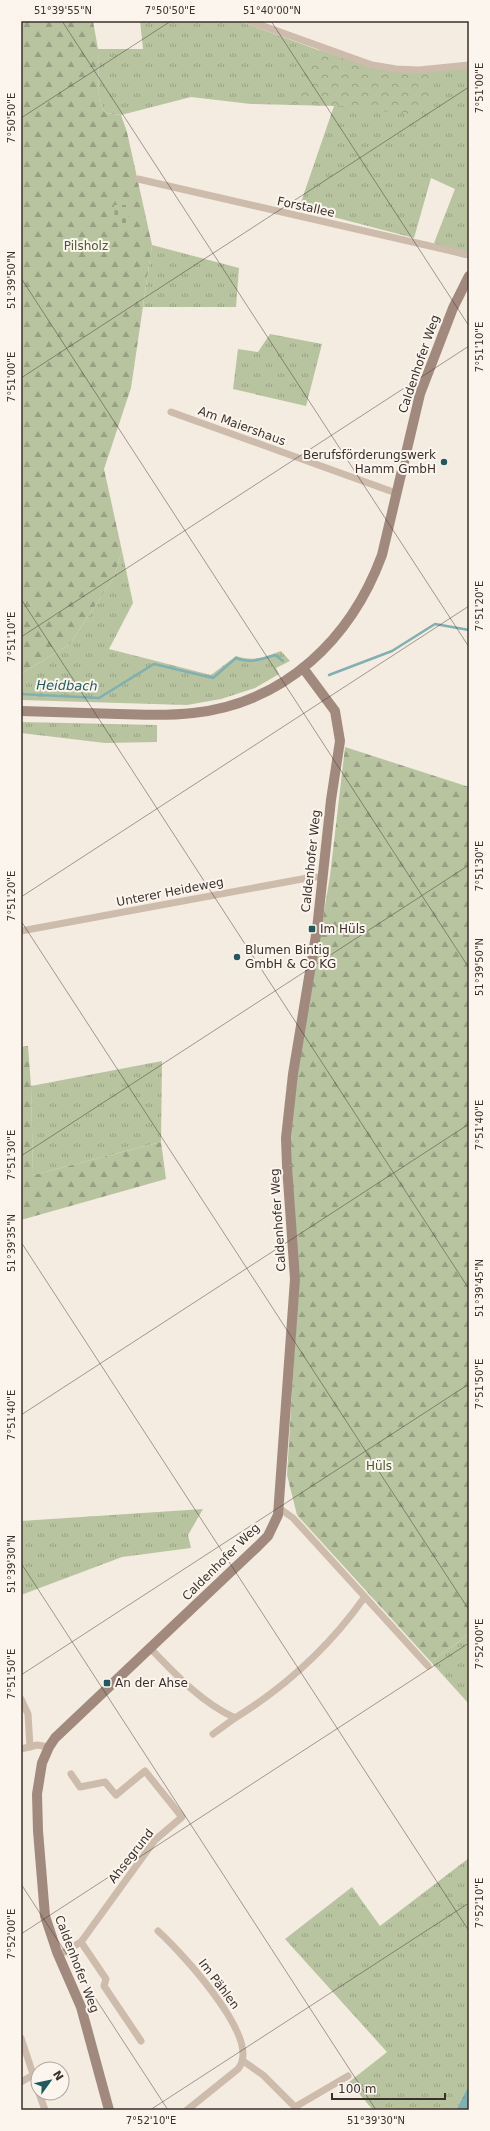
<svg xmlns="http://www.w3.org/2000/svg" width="490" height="2131" font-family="'DejaVu Sans',sans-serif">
<defs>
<pattern id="grass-tufts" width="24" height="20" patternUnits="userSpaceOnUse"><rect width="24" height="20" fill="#b8c4a0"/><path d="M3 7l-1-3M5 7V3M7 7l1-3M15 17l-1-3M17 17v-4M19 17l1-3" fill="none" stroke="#97a083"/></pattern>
<pattern id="forest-firs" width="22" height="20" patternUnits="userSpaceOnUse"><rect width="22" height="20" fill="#b8c4a0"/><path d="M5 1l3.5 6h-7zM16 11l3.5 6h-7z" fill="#97a083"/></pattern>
<pattern id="cemetery-stones" width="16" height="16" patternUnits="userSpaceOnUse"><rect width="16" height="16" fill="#b8c4a0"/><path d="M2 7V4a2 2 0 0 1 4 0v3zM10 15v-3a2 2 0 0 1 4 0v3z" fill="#97a083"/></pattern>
<pattern id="park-crowns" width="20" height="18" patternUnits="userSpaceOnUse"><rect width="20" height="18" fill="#b8c4a0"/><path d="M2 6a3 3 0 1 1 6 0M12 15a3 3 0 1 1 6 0" fill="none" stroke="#97a083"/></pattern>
<pattern id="water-ripples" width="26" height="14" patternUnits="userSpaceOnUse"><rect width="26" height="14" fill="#7fb0b2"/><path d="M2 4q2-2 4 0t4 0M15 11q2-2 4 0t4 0" fill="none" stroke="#699091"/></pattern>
</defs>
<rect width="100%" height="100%" fill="#f4ebe1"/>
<g fill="url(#grass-tufts)">
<polygon points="140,21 239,21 332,55 390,70 469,68 469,252 465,258 451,254 434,243 455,189 431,178 414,238 299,208 334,106 251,104 191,97 121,115 105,113 99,98 98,49 143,49"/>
<polygon points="152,245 239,268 236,307 143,307"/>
<polygon points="270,334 322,344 306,406 233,389 238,349 258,352"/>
<path d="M122 551 133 603 109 649 211 675 236 656C254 662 264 657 281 651L290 661 276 668 279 674 255 688 221 699 187 705 21 700V674L70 644 114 577Z"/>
<polygon points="21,722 157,725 157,742 105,743 21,733"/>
<polygon points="162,1061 161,1142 33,1175 31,1086"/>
<polygon points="203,1509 188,1535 191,1548 122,1557 21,1595 21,1521"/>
<polygon points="469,1634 469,1704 431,1662"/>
<polygon points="469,1858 469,2085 456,2110 373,2110 349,2082 387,2052 285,1939 352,1887 380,1926"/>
</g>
<g fill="url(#forest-firs)">
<polygon points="21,21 93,21 98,49 99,98 105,113 121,115 127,132 152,245 131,388 104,469 122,551 114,577 70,644 21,674"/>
<polygon points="345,747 469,787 469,1634 431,1662 297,1515 287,1475 297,1308 291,1140 296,1076 330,876"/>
<polygon points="28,1046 31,1086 33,1175 161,1142 166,1179 21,1220 21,1047"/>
</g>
<polygon fill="url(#cemetery-stones)" points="114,205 128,205 129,223 115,223"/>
<polygon fill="url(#park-crowns)" points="320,50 363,64 436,71 422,116 335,105 288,104"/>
<polygon fill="url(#water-ripples)" points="469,2085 469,2110 456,2110 468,2087"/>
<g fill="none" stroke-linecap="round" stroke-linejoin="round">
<g stroke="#7fb0b2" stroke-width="2.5">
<polyline points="329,675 392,651 435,624 469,630"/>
<path d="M21 694 99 698 154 664 213 678 236 658C249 664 262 659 275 655L283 661"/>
</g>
<g stroke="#cdbbac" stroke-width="7">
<polyline points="249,21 372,65 396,69 419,70 469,65"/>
<polyline points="138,179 469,255"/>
<polyline points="171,412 396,493"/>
<polyline points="21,931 313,877 322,877"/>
<polyline points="279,1508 293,1518 428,1666"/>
<path d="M150 1648C176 1675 201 1702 235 1718 287 1686 329 1647 364 1598"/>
<polyline points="21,1699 28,1714 30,1747"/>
<polyline points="213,1734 235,1718"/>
<polyline points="21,1749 37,1745 49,1747"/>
<path d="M158 1931C181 1952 252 2029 242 2061 242 2064 239 2067 238 2069L187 2110"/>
<polyline points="81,1942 106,1979 104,1986 141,2041"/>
<polyline points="59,1955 81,1942 155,1840 182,1817 145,1771 116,1795 105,1782 80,1787 71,1774"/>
<polyline points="21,2038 38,2089"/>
<polyline points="243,2061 263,2075 295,2107 348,2076"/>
<polyline points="21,2082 33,2075"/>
<polyline points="39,2093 45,2110"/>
</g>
<g stroke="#a18a7d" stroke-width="10">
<path d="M21 711C53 712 86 713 118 714 143 715 168 716 193 713 285 703 351 639 382 555L420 394 453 308 469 276"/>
<polyline points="109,2110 81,2007 57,1952 45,1916 38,1831 37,1794 42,1763 49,1747 55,1738 258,1546 268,1536 278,1515 295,1279 287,1166 286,1138 293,1074 317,929 331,800 340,741 335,711 303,668"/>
</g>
</g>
<path fill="none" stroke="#3b302b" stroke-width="1" stroke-opacity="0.45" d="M62 21 469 647M271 21 469 326M21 118 171 21M21 278 469 968M21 378 469 87M21 599 469 1289M21 637 469 346M21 897 469 606M21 921 469 1610M21 1156 469 865M21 1242 469 1931M21 1415 469 1124M21 1563 376 2110M21 1675 469 1384M21 1884 168 2110M21 1934 469 1643M150 2110 469 1903"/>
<g fill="#1f5a5e" stroke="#fbf5ee" stroke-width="1.5">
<circle cx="444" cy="462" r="4"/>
<rect x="308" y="925" width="8" height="8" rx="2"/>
<circle cx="237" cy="957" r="4"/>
<rect x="103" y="1679" width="8" height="8" rx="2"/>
</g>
<g text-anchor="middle" stroke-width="4" stroke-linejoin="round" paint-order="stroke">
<g font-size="12" fill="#3b302b" stroke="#fbf5ee">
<text transform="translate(306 207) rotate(12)" y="4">Forstallee</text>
<text transform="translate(419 364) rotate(-71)" y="4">Caldenhofer Weg</text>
<text transform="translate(242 426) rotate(20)" y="4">Am Maiershaus</text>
<text transform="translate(311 861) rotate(-84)" y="4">Caldenhofer Weg</text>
<text transform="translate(170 892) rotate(-11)" y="4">Unterer Heideweg</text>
<text transform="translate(278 1220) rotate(-94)" y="4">Caldenhofer Weg</text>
<text transform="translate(221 1562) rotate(-45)" y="4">Caldenhofer Weg</text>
<text transform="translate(131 1856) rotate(-52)" y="4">Ahsegrund</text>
<text transform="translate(77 1964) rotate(69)" y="4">Caldenhofer Weg</text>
<text transform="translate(219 1984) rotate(53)" y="4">Im Pählen</text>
</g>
<g font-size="12" fill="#4a5a2e" stroke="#fbf5ee">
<text x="86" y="250">Pilsholz</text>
<text x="379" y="1470">Hüls</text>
</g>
<g font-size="12" fill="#3b302b" stroke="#fbf5ee" text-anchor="start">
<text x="436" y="459" text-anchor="end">Berufsförderungswerk<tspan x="436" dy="14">Hamm GmbH</tspan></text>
<text x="320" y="933">Im Hüls</text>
<text x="245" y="954">Blumen Bintig<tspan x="245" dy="14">GmbH &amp; Co KG</tspan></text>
<text x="115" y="1687">An der Ahse</text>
</g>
<g font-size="13" font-style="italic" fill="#1f5a5e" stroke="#fbf5ee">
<text transform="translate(67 685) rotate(1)" y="5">Heidbach</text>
</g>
</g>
<rect width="490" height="2131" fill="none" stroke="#fbf5ee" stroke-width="44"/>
<g transform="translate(50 2081) rotate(57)"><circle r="19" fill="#fbf5ee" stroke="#aea6a0"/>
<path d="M0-3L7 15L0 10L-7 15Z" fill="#1f5a5e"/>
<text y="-6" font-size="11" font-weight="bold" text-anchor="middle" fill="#3b302b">N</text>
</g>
<path d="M332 2093v6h113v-6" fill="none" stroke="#3b302b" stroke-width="2"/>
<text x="338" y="2093" font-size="12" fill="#3b302b" stroke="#fbf5ee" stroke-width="3" paint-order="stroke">100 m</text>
<rect x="22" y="22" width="446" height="2087" fill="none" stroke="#3b302b" stroke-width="1.5"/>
<g font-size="10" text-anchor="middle" fill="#3b302b">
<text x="63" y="14">51°39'55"N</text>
<text x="170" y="14">7°50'50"E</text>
<text x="272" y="14">51°40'00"N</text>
<text transform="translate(479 88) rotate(-90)" y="4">7°51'00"E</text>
<text transform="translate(11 118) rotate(-90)" y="4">7°50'50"E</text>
<text transform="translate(11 280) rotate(-90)" y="4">51°39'50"N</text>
<text transform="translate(479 347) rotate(-90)" y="4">7°51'10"E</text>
<text transform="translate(11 377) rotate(-90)" y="4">7°51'00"E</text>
<text transform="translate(479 606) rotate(-90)" y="4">7°51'20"E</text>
<text transform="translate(11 637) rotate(-90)" y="4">7°51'10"E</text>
<text transform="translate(479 866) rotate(-90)" y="4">7°51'30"E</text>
<text transform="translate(11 896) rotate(-90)" y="4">7°51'20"E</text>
<text transform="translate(479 967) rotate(-90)" y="4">51°39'50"N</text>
<text transform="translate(479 1125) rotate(-90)" y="4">7°51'40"E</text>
<text transform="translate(11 1155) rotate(-90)" y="4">7°51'30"E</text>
<text transform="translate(11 1243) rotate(-90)" y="4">51°39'35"N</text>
<text transform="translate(479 1288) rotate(-90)" y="4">51°39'45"N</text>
<text transform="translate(479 1384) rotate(-90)" y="4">7°51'50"E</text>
<text transform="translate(11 1415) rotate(-90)" y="4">7°51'40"E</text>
<text transform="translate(11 1564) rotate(-90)" y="4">51°39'30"N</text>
<text transform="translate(479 1644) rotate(-90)" y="4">7°52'00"E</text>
<text transform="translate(11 1674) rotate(-90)" y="4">7°51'50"E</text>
<text transform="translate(479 1903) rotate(-90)" y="4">7°52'10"E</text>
<text transform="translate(11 1934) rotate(-90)" y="4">7°52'00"E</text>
<text x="151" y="2124">7°52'10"E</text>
<text x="376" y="2124">51°39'30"N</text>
</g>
</svg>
